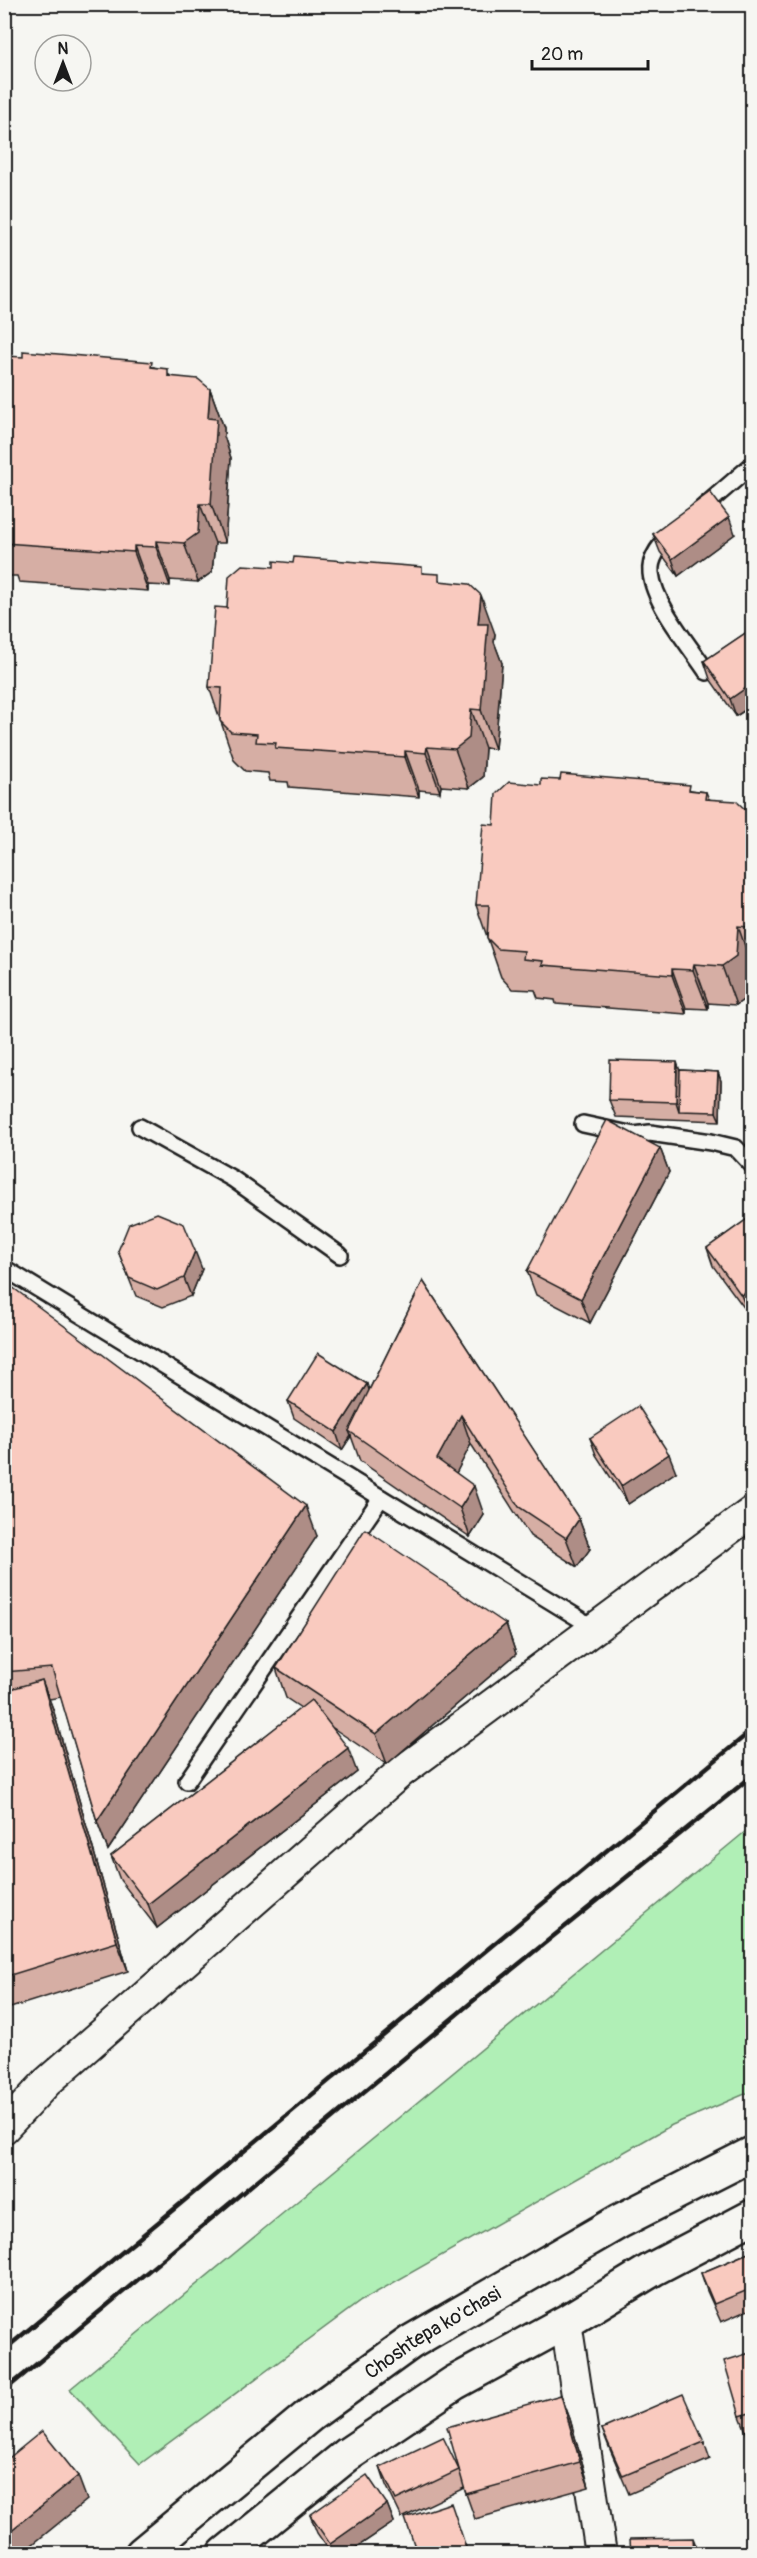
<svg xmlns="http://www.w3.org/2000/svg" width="757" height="2558" font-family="Pangolin,sans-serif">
<rect width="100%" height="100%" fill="#f6f6f2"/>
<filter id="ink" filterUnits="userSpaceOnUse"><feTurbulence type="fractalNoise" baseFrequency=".0167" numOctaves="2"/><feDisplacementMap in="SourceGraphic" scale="12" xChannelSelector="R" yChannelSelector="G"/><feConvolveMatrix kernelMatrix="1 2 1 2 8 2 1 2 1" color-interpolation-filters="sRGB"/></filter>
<g filter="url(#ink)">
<polygon fill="#b0efb6" stroke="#668669" stroke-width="1.5" points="752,1826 752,2091 672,2125 361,2301 140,2464 70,2389"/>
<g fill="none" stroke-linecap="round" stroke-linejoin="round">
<g stroke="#1c1c1c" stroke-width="20">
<g id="service">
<polyline points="700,510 752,465"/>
<path d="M673 533C662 543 649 557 651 573 654 604 689 645 707 672"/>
<polyline points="583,1124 634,1135 650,1133 711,1142 736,1148 752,1165"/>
<polyline points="140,1127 233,1179 340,1255"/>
<polyline points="4,1268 580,1619 592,1630"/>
<polyline points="187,1781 381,1498"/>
</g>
</g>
<g stroke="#1c1c1c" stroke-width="34">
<g id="minor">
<polyline points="4,2128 47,2082 401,1772 752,1512"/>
<polyline points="566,2322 601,2554"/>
</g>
</g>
<g stroke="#1c1c1c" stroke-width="38">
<g id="primary">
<path id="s1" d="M142 2554 310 2415 411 2342 620 2221 752 2154"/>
<polyline points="225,2554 347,2455 454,2383 566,2322 653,2269 752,2217"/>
</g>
</g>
<use href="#service" stroke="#f6f6f2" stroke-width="15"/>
<use href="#minor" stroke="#f6f6f2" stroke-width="30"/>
<use href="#primary" stroke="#f6f6f2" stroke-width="33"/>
<g stroke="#1c1c1c" stroke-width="4.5">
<polyline points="4,2350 752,1730"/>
<polyline points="4,2391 473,2001 752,1776"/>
</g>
</g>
<g fill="#d6aea4" stroke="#1c1c1c" stroke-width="1.5">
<polygon points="4,356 154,367 171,376 210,389 224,428 224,436 231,458 225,543 215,543 212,572 198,582 170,580 170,586 148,585 148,591 19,582 17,576 4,576"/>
<polygon points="653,534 735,534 678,576 660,552"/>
<polygon points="274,567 424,573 442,582 495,634 494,642 502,663 495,749 485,748 483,777 469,788 441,786 440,792 419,790 419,797 289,787 288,782 270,781 268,773 245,771 234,760 209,687 227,608"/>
<polygon points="753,628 753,705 736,716 710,679 704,661"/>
<polygon points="541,785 691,790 706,792 709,799 748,812 753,825 753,966 750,995 736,1005 708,1003 708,1009 686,1008 686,1014 556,1004 555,1000 538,998 535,990 512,989 501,977 476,905 494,825"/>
<polygon points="680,1070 718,1072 721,1081 720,1121 616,1117 609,1100"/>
<polygon points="660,1148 669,1172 590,1323 536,1295 527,1271"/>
<polygon points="753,1215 753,1309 748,1313 713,1266 707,1248"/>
<polygon points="118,1251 202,1269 191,1296 163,1307 136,1296"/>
<polygon points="4,1281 317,1536 108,1850 97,1821 61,1697 49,1699 53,1709 128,1971 4,2010"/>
<polygon points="423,1281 579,1519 590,1549 577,1567 530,1536 471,1444 456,1473 484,1515 470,1537 360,1461 351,1436 342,1450 294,1418 288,1401 369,1390"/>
<polygon points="590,1438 676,1472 628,1504 596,1455"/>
<polygon points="506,1624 516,1654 387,1764 333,1728 357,1772 157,1928 120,1880 111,1856 301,1708 286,1698 276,1668"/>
<polygon points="753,2251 753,2308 721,2322 707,2291 701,2273"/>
<polygon points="753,2352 753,2432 747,2434 740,2416"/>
<polygon points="561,2395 570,2419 589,2487 475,2519 464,2488 402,2518 386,2485 380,2467 459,2468"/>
<polygon points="602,2429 704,2442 710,2459 629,2494 609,2447"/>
<polygon points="387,2504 394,2522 348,2553 331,2553 317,2533 310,2515"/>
</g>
<g fill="#ae8d86" stroke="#1c1c1c" stroke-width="1.5">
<polygon points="210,389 224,428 224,436 231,458 225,543 211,504 208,418"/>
<polygon points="200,504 215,543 212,572 198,582 184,543"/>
<polygon points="729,517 735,534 678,576 672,559"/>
<polygon points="156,541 170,580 170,586 156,547"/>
<polygon points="134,546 148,585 148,591 134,552"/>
<polygon points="481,595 495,634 494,642 502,663 495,749 481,710 478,624"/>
<polygon points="753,683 753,705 736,716 730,699"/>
<polygon points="471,709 485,748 483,777 469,788 455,749"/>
<polygon points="427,747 441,786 440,792 426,753"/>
<polygon points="405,751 419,790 419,797 405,757"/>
<polygon points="748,812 753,825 753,861 745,841"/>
<polygon points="753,873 753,939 748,927"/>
<polygon points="738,926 752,966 750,995 736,1005 722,966"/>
<polygon points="694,964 708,1003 708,1009 693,970"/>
<polygon points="672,969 686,1008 686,1014 672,975"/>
<polygon points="677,1062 683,1080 679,1111 676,1102"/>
<polygon points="718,1072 721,1081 720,1121 716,1112"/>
<polygon points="660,1148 669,1172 590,1323 581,1299"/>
<polygon points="195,1251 202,1269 191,1296 184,1278"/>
<polygon points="753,1287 753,1309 748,1313 741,1295"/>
<polygon points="367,1384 373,1401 349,1431 351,1436 342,1450 336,1432"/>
<polygon points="461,1415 471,1444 448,1489 437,1459"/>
<polygon points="669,1454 676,1472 628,1504 621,1486"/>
<polygon points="474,1486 484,1515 470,1537 460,1508"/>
<polygon points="306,1506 317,1536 108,1850 97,1821"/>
<polygon points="579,1519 590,1549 577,1567 566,1538"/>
<polygon points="506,1624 516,1654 387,1764 376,1734"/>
<polygon points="42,1680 53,1709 128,1971 117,1942"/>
<polygon points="348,1748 357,1772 157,1928 148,1904"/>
<polygon points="561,2395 570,2419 589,2487 580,2462"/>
<polygon points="78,2476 87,2500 22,2553 4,2553 4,2536"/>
<polygon points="387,2504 394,2522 348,2553 334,2553 330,2544"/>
<polygon points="693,2538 699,2553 694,2553"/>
</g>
<g fill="#f9cabf" stroke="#1c1c1c" stroke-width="1.5">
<polygon points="23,351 152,362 151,367 168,369 168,376 198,379 210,389 208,418 217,419 211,504 200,504 198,533 184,543 156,541 156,547 134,546 134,552 4,543 4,356 23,357"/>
<polygon points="710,492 729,517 672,559 653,534"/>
<polygon points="294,557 422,567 422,573 439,574 439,581 469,584 481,595 478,624 488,624 481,710 471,709 469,738 455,749 427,747 426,753 405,751 405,757 275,748 276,743 256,742 257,734 231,732 220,721 222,688 209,687 215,607 227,608 229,576 242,565 274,567 274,561 293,563"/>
<polygon points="753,628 753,683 730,699 704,661"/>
<polygon points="561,774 690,785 689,790 706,792 705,799 736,801 748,812 745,841 753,841 753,873 748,927 738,926 736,956 722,966 694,964 693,970 672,969 672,975 542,965 543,961 523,959 524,951 498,949 487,938 489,905 476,905 483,824 494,825 496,794 509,782 541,785 541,779 560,780"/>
<polygon points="610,1060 677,1062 676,1102 609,1100"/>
<polygon points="680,1070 718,1072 716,1112 679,1111"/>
<polygon points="607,1120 660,1148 581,1299 527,1271"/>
<polygon points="157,1213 184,1224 195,1251 184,1278 157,1290 129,1278 118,1251 129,1224"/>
<polygon points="753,1215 753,1287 741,1295 707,1248"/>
<polygon points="4,1281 306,1506 97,1821 52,1668 4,1672"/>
<polygon points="423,1281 579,1519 566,1538 519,1507 461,1415 437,1459 474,1486 460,1508 349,1431"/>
<polygon points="318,1353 367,1384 336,1432 288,1401"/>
<polygon points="638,1406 669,1454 621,1486 590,1438"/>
<polygon points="365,1529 506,1624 376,1734 276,1668"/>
<polygon points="42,1680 117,1942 4,1977 4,1691"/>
<polygon points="311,1700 348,1748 148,1904 111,1856"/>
<polygon points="753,2251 753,2288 714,2304 701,2273"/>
<polygon points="753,2352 753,2412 740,2416 724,2361"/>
<polygon points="683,2394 704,2442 623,2476 602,2429"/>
<polygon points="561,2395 580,2462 466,2494 447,2427"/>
<polygon points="42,2431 78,2476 4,2536 4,2462"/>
<polygon points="443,2437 459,2470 396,2500 380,2467"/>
<polygon points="367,2475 387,2504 330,2544 310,2515"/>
<polygon points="451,2503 468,2553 417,2553 405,2518"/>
<polygon points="750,2530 753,2530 753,2553 751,2553"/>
<polygon points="693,2538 694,2553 631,2553 630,2539"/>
</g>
</g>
<g text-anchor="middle" stroke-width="5" stroke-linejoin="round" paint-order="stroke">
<g font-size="20" fill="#1c1c1c" stroke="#f6f6f2">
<text dy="7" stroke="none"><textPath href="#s1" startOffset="366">Choshtepa ko'chasi</textPath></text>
</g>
</g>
<rect width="757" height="2558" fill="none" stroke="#f6f6f2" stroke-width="24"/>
<rect x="12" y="12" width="733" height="2534" fill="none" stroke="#1c1c1c" stroke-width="2" filter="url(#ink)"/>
<g transform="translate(63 63)"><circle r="28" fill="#f6f6f2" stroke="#9f9f9c" stroke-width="1.5"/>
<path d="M0-4.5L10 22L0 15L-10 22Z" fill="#1c1c1c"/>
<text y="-9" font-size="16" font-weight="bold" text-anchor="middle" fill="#1c1c1c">N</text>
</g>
<path d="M532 60v9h116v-9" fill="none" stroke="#1c1c1c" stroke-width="3"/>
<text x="541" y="60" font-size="18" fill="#1c1c1c" stroke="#f6f6f2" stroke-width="4.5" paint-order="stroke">20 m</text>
</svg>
